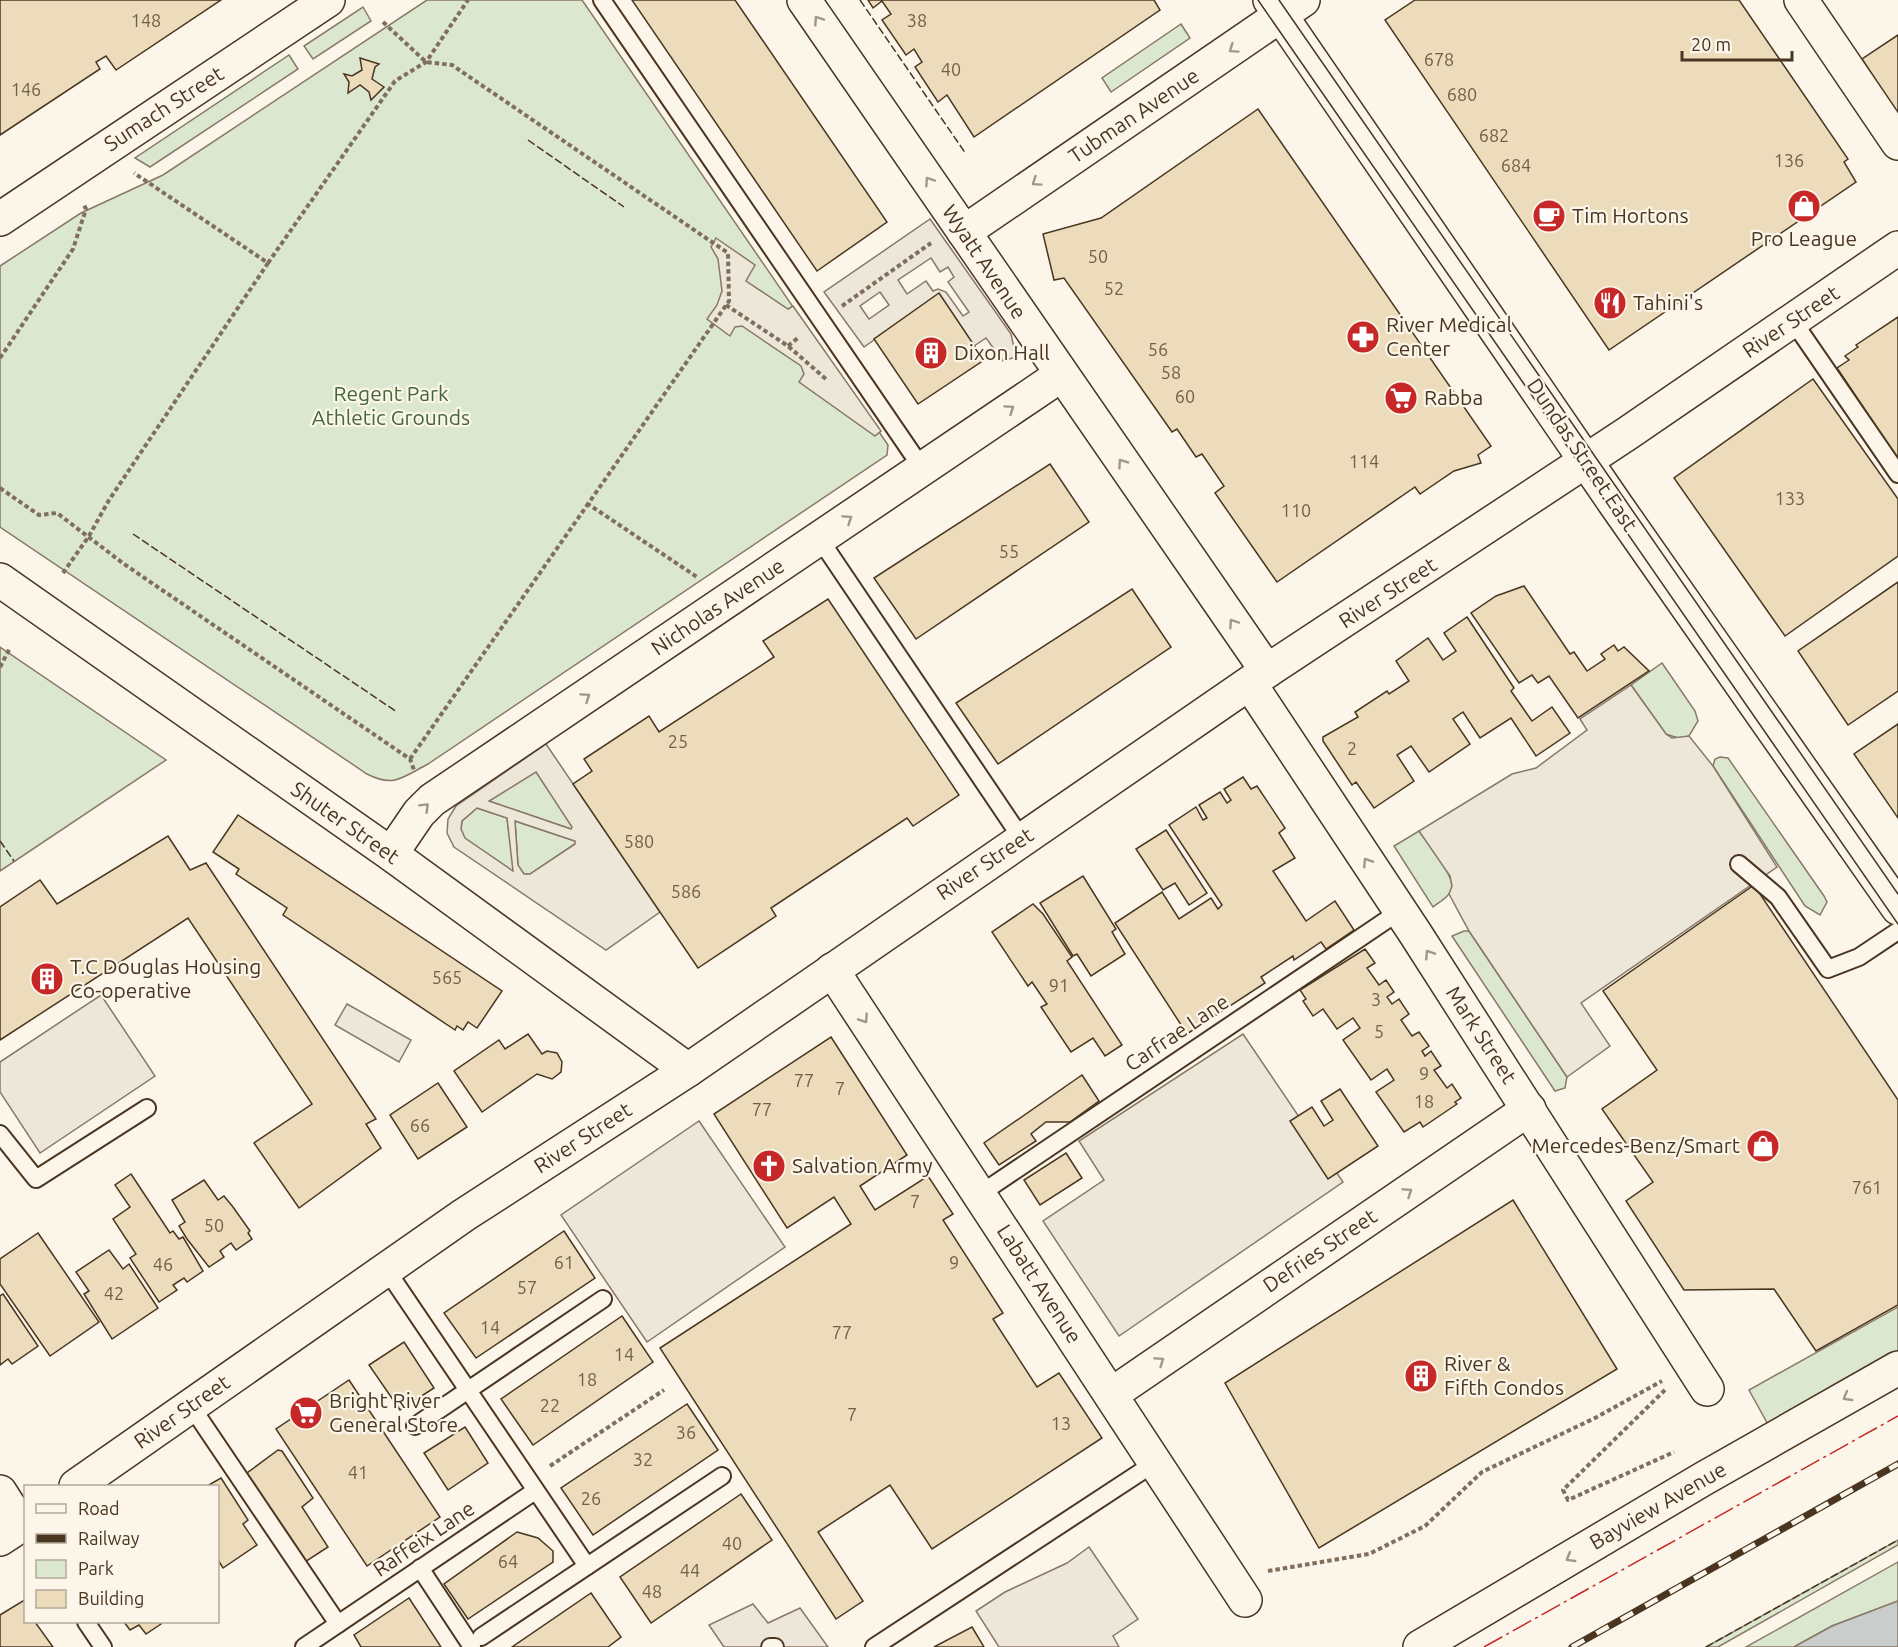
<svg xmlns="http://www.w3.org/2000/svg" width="1898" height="1647" font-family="Ubuntu,sans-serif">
<rect width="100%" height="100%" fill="#fbf6e9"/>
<g fill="#dce7d0" stroke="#887966" stroke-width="1.5">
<path d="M427 0H582L888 445 887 455 428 764C403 777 394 788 367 774L0 527V266L81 213 163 175Z"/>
<polygon points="363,7 371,21 313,59 304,46"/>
<polygon points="1181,24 1190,38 1111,92 1102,78"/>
<polygon points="289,55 298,69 150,167 135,158"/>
<polygon points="0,647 166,760 0,871"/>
<polygon points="1662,663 1695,711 1698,721 1689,736 1681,739 1666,734 1631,685"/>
<polygon points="1720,757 1728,758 1824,896 1827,902 1820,915 1805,906 1713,766 1715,759"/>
<polygon points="536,771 573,827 571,829 489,801"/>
<polygon points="477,808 507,818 514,872 464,838 461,829 462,821"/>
<polygon points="515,821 575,841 576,843 530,874 524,874 518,866"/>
<path d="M1419 831C1427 842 1454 875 1452 887 1451 896 1439 902 1433 907L1394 846Z"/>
<polygon points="1464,931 1469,931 1567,1077 1565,1088 1555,1091 1452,936"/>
<polygon points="1898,1307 1898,1354 1770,1428 1749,1390"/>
<polygon points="1898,1540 1898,1545 1718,1647 1706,1647"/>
<polygon points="1898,1562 1898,1601 1832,1626 1794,1647 1746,1647"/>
</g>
<g fill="#ede7d9" stroke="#887966" stroke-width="1.5" fill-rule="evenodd">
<path d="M930 219 1011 334 1016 357 1003 361 986 338 974 346 939 294 864 347 824 292ZM931 258 940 272 948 267 954 277 948 282 969 312 963 316 946 292 938 289 933 291 926 281 907 294 898 280ZM880 292 889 305 869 319 860 306Z"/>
<polygon points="716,238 755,265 746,281 788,309 793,306 881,431 875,436 799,382 804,374 801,366 742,326 735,327 730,336 707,319 717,305 722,291 718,259 711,247"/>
<polygon points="1631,685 1666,734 1672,738 1689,736 1713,766 1777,867 1581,1003 1610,1046 1567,1077 1469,931 1449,894 1452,886 1450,876 1419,831 1512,774 1536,768 1587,730 1580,719"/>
<path d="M546 744 660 912 606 950 454 847 447 833 448 819 456 806ZM536 772 572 827 571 829 489 801ZM477 808 507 818 513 871 465 838 461 829 462 821ZM515 821 575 841V844L530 874H524L518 865Z"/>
<polygon points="101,995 155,1076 40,1153 0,1092 0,1062"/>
<polygon points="347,1004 411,1040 399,1062 335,1025"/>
<polygon points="1243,1034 1343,1182 1119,1336 1043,1221 1104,1180 1079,1141"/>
<polygon points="699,1121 785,1247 647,1342 561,1215"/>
<polygon points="1089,1547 1138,1619 1113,1636 1119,1647 999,1647 976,1611 1005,1592 1067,1563"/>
<polygon points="753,1604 768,1623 800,1608 828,1647 724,1647 709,1625"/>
</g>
<polygon fill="#c9cecd" stroke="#887966" stroke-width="1.5" points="1898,1601 1898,1647 1794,1647 1832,1626"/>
<g fill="#ecdcbc" stroke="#4a3520" stroke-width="1.5">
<polygon points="0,0 221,0 116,70 106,56 96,62 100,69 0,135"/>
<polygon points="632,0 735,0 887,222 817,271"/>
<polygon points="868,0 1154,0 1160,10 974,137 947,95 938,102 915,67 922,62 914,49 906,55 882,20 891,14 882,1 873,8"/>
<polygon points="1415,0 1739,0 1848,159 1844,162 1856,182 1609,350 1385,20"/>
<polygon points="1898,35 1898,114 1862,59"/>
<polygon points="360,58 379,64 375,67 372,79 384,87 371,100 369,92 360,85 348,93 349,82 344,74 352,76 362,70"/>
<polygon points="1258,109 1491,446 1478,455 1481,463 1454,471 1420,494 1415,487 1277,582 1215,493 1224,486 1202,454 1196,457 1177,429 1172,432 1064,278 1054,280 1043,234 1101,218"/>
<polygon points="939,293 984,360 918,404 874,339"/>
<polygon points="1898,317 1898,459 1837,368 1849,360 1845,356 1858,347 1856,345"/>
<polygon points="1813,379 1898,499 1898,556 1785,636 1674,478"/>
<polygon points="1050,464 1089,522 916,639 874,578"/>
<polygon points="1898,582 1898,691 1848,725 1798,651"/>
<polygon points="1524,586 1570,654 1574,652 1587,671 1605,659 1601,654 1614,645 1618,651 1624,647 1649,671 1578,718 1549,676 1538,683 1532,675 1519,683 1471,613 1496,596"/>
<polygon points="1132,589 1171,647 998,764 956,703"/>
<polygon points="828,599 959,795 913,826 907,818 771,908 776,916 698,968 573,784 592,771 584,759 649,716 659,732 774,657 763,641"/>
<polygon points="1467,617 1514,688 1511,691 1532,721 1552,707 1570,733 1536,756 1511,718 1480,738 1463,712 1453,719 1470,744 1429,772 1411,746 1397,755 1414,781 1374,808 1356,782 1352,785 1323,741 1323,737 1358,717 1355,712 1387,691 1389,694 1409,681 1396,661 1428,638 1443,660 1456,651 1444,633"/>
<polygon points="1898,724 1898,818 1854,754"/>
<polygon points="1243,777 1251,789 1257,786 1285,828 1279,833 1295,858 1273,871 1306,921 1335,901 1354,930 1326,949 1321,942 1294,960 1293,956 1261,977 1265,983 1187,1034 1115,923 1162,892 1179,919 1211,898 1218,909 1222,905 1169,825 1196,807 1203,820 1207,818 1199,805 1220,792 1227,803 1231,800 1224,789"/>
<polygon points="238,815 502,991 477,1028 468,1022 463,1030 457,1026 455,1030 283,915 287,908 236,874 239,869 213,852"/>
<polygon points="1166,830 1207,893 1189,905 1175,883 1163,890 1136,849"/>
<polygon points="168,836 190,870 206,863 376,1119 366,1124 381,1148 299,1208 254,1143 312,1104 188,918 0,1040 0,907 40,880 57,904"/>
<polygon points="1083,876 1116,929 1112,932 1125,954 1091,976 1077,954 1073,956 1040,903"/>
<polygon points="1754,885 1898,1100 1898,1305 1816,1351 1774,1289 1684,1290 1626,1201 1653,1182 1602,1109 1657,1070 1603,991"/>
<polygon points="1033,904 1043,914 1072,957 1067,961 1122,1045 1105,1056 1093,1038 1071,1052 1041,1007 1047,1004 1032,982 1028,986 992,932"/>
<polygon points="1365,949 1375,963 1367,968 1379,985 1386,980 1394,992 1387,997 1392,1004 1399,999 1409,1014 1401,1020 1412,1036 1419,1032 1429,1046 1422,1051 1425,1056 1431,1051 1441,1066 1434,1070 1447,1088 1452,1084 1461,1098 1455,1102 1457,1104 1423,1127 1420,1122 1404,1132 1376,1092 1394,1080 1387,1069 1371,1080 1343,1040 1360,1028 1353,1018 1337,1029 1323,1009 1313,1016 1303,1001 1306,999 1300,990"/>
<polygon points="528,1034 542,1054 547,1051 557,1053 562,1062 561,1072 552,1079 537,1074 482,1112 454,1071 499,1040 505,1049"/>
<polygon points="831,1037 907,1155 860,1186 875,1210 928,1176 953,1214 943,1220 1003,1313 993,1319 1037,1387 1059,1373 1102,1438 932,1549 890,1485 818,1532 863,1601 836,1619 660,1348 851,1224 834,1197 787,1228 714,1114"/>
<polygon points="1082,1075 1099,1101 1070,1122 1046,1122 1031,1134 1036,1141 999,1165 984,1143"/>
<polygon points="438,1083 467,1127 418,1159 390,1115"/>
<polygon points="1340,1089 1378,1146 1328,1179 1290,1121 1312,1107 1324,1126 1333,1120 1321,1101"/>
<polygon points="1066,1153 1082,1178 1040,1205 1024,1180"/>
<polygon points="131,1174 170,1233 173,1231 179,1239 183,1237 203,1271 187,1282 184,1278 173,1285 177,1290 159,1302 130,1258 136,1254 113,1219 130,1207 115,1185"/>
<polygon points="204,1180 218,1200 224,1196 233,1207 250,1231 248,1233 252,1239 236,1250 231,1243 220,1251 224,1257 209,1267 187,1239 179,1226 185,1222 172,1200"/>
<polygon points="1513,1200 1617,1369 1319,1548 1225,1383"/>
<polygon points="564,1231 595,1278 476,1358 444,1313"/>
<polygon points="38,1233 99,1322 50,1356 0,1284 0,1259"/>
<polygon points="109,1250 123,1269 129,1264 158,1308 112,1339 84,1294 89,1291 76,1272"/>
<polygon points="3,1294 38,1346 12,1364 8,1359 0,1365 0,1296"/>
<polygon points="622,1316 653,1362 533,1445 501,1399"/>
<polygon points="404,1342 434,1388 400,1410 369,1365"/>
<polygon points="349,1380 440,1517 367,1566 276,1429"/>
<polygon points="687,1404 718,1450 593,1535 561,1488"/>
<polygon points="465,1427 488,1463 448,1490 424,1453"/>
<polygon points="278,1450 282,1451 313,1498 302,1507 328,1547 305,1562 247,1473"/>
<polygon points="221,1478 248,1520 243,1524 257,1545 223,1568 218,1560 218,1486 207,1486"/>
<polygon points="741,1494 772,1540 651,1623 620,1577"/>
<polygon points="517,1532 538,1538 553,1551 553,1562 468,1619 444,1584"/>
<polygon points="591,1593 621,1637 608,1647 512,1647"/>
<polygon points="409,1598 441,1647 361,1647 354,1635"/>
<polygon points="26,1599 26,1622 35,1622 53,1647 0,1647 0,1615"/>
<polygon points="124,1622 159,1622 161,1624 146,1634 139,1625 130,1630"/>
<polygon points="972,1627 984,1647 934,1647"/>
</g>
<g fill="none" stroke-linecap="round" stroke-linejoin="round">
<g stroke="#4a3520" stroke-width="20">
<g id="service">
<polyline points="602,0 922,468"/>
<polyline points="1793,321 1898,474"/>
<polyline points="819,538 1022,839"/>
<polyline points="1739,864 1778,897 1828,969 1859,957 1898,931"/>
<polyline points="0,1134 36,1179 147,1108"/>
<polyline points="980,1194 1400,911"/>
<polyline points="386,1269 587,1566"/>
<polyline points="191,1406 338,1624"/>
<polyline points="415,1426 603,1299"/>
<polyline points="420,1568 472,1647"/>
<polyline points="86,1622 103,1647"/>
<polyline points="481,1637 722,1476"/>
<polyline points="304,1647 535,1491"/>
<polyline points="770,1647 775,1647"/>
<polyline points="874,1647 1156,1462"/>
</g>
</g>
<g stroke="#4a3520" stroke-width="36">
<g id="minor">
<polyline points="804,0 1267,671"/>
<polyline points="1801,0 1898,143"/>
<polyline points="0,219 328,0"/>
<polyline points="964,232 1303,0"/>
<polyline points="1250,684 1415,933 1707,1389"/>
<polyline points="391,854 419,813 432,800 1061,375"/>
<polyline points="832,970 1245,1600"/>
<polyline points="1112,1394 1529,1109"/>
<polyline points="0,1492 21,1525"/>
</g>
</g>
<g stroke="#4a3520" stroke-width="36">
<g id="tertiary">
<polyline points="1270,0 1616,505 1898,908"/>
<polyline points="0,580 391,854 688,1070"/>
<polyline points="76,1486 464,1215 688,1070 1267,671 1628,433 1898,248"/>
<polyline points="0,1539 26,1522"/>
</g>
</g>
<g stroke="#4a3520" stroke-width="36">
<polyline id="secondary" points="1420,1647 1703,1479 1898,1368"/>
</g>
<g stroke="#7f6f5c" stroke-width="4" stroke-dasharray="4.5 3" stroke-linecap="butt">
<polyline points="383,22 426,62 452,65 728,253 729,301 588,504 697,577"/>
<polyline points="268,263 395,81 426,62 468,0"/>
<polyline points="726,305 788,346 827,380"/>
<polyline points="842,306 931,243"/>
<polyline points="788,346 799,337"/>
<polyline points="0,358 73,249 86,209 84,205"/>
<polyline points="0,488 39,515 57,513 124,564 410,759 414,770"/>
<polyline points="63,573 89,536 109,500 268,263 134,173"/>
<polyline points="0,667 10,648"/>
<polyline points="410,759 588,504"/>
<polyline points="1665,1390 1563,1490 1568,1500 1674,1452"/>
<polyline points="550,1466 664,1390"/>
<polyline points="1268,1571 1369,1554 1425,1526 1482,1472 1595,1418 1662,1381"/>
</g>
<use href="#service" stroke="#fbf6e9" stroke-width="16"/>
<use href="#minor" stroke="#fbf6e9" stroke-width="33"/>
<use href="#tertiary" stroke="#fbf6e9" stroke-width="33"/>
<use href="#secondary" stroke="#fbf6e9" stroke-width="33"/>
<g stroke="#4a3520" stroke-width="1.5">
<polyline points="1258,0 1898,924"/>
<polyline points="1279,0 1898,894"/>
</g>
<g stroke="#4a3520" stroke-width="7">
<polyline id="rail" points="1572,1647 1898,1464"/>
</g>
<use href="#rail" stroke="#fbf6e9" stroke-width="4.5" stroke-dasharray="14" stroke-linecap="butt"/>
<g stroke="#4a3520" stroke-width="1.5" stroke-dasharray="8 3" stroke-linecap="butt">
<polyline points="860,0 966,154"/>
<polyline points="528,140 624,207"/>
<polyline points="133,534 397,712"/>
<polyline points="0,841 14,861"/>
<polyline points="1706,1647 1898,1540"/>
</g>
<polyline stroke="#c62828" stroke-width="1.5" stroke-dasharray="21 4.5 3 4.5" stroke-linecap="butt" points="1484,1647 1898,1416"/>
</g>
<defs><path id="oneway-chevron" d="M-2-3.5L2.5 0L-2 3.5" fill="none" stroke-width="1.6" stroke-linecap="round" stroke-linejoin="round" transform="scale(1.5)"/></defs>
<g stroke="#a29684">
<use href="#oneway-chevron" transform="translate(818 20) rotate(-124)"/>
<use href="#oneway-chevron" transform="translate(1233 49) rotate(145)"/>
<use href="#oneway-chevron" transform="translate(929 181) rotate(-124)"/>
<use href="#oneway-chevron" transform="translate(1036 182) rotate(146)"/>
<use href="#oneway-chevron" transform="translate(1010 409) rotate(-34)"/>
<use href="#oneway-chevron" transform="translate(1122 463) rotate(-125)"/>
<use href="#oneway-chevron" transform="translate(848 519) rotate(-34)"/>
<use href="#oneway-chevron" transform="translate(1233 623) rotate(-124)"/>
<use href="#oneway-chevron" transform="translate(586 697) rotate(-34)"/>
<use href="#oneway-chevron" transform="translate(425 807) rotate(-45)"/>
<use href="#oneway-chevron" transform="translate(1367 862) rotate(-123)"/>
<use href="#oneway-chevron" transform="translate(1429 954) rotate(-123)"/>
<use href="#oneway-chevron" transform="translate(864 1019) rotate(56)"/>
<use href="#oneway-chevron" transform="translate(1408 1192) rotate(-34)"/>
<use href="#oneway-chevron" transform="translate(1160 1361) rotate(-34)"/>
<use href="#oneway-chevron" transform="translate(1847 1397) rotate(150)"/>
<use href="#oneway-chevron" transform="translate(1570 1558) rotate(149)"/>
</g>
<defs>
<g id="shop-disc" transform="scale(1.725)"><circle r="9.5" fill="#c62828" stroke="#fbf6e9"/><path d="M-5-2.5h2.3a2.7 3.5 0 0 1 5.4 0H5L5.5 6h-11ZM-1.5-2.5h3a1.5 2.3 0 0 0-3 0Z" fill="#fff"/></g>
<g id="cafe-disc" transform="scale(1.725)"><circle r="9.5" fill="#c62828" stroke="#fbf6e9"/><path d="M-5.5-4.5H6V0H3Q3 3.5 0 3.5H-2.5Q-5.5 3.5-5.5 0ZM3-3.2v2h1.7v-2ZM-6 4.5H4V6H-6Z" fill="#fff"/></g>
<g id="restaurant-disc" transform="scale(1.725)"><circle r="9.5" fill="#c62828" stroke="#fbf6e9"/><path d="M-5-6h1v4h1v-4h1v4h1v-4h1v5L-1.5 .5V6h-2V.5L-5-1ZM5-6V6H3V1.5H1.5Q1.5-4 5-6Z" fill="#fff"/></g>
<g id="pharmacy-disc" transform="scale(1.725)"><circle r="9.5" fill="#c62828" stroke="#fbf6e9"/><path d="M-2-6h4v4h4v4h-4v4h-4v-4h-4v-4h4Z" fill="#fff"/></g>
<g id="building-disc" transform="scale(1.725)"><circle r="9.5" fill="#c62828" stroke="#fbf6e9"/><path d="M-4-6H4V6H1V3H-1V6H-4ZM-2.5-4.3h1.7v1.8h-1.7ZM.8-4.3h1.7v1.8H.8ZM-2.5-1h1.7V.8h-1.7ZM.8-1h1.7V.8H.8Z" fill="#fff"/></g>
<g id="supermarket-disc" transform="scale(1.725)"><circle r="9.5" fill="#c62828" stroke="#fbf6e9"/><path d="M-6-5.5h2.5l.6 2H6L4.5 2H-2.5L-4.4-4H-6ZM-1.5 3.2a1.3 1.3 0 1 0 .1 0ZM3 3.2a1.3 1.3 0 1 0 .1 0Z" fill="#fff"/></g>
<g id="church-disc" transform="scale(1.725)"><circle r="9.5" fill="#c62828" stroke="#fbf6e9"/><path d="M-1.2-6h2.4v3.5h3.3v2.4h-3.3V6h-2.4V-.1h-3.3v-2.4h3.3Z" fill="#fff"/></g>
</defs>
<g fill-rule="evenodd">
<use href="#shop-disc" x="1804" y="206"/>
<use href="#cafe-disc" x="1549" y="216"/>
<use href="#restaurant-disc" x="1610" y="303"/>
<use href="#pharmacy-disc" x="1363" y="337"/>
<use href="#building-disc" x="931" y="353"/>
<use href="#supermarket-disc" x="1401" y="398"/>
<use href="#building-disc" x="47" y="979"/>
<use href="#shop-disc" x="1763" y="1146"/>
<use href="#church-disc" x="769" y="1166"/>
<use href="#building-disc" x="1421" y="1376"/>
<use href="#supermarket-disc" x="306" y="1413"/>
</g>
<g text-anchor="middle" stroke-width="4.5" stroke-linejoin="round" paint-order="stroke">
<g font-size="18" fill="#725f47">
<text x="146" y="27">148</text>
<text x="917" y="27">38</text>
<text x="1439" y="66">678</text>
<text x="951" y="76">40</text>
<text x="26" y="96">146</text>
<text x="1462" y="101">680</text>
<text x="1494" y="142">682</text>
<text x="1789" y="167">136</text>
<text x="1516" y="172">684</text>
<text x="1098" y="263">50</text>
<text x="1114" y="295">52</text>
<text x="1158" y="356">56</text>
<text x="1171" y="379">58</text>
<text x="1185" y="403">60</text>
<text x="1364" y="468">114</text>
<text x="1790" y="505">133</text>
<text x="1296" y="517">110</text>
<text x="1009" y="558">55</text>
<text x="678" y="748">25</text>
<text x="1352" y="755">2</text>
<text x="639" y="848">580</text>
<text x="686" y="898">586</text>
<text x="447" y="984">565</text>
<text x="1059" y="992">91</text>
<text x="1376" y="1006">3</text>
<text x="1379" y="1038">5</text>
<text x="1424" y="1080">9</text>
<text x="804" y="1087">77</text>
<text x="840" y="1095">7</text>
<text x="1424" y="1108">18</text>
<text x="762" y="1116">77</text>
<text x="420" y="1132">66</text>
<text x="1867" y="1194">761</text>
<text x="915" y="1208">7</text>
<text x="214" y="1232">50</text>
<text x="564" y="1269">61</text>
<text x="954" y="1269">9</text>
<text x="163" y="1271">46</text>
<text x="527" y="1294">57</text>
<text x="114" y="1300">42</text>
<text x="490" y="1334">14</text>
<text x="842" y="1339">77</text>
<text x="624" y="1361">14</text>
<text x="587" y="1386">18</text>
<text x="550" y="1412">22</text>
<text x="852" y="1421">7</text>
<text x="1061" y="1430">13</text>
<text x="686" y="1439">36</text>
<text x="643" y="1466">32</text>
<text x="358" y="1479">41</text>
<text x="591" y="1505">26</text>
<text x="732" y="1550">40</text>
<text x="508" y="1568">64</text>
<text x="690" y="1577">44</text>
<text x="652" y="1598">48</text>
</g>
<g font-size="21" fill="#4a3520" stroke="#fbf6e9">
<text transform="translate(164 109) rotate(-33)" y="7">Sumach Street</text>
<text transform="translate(1134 116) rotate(-34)" y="7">Tubman Avenue</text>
<text transform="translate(984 262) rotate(56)" y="7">Wyatt Avenue</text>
<text transform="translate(1791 322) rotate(-34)" y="7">River Street</text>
<text transform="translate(1582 455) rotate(56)" y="7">Dundas Street East</text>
<text transform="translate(1388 593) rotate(-33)" y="7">River Street</text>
<text transform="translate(718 607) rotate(-34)" y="7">Nicholas Avenue</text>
<text transform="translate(345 823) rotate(35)" y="7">Shuter Street</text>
<text transform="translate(985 864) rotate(-34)" y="7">River Street</text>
<text transform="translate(1177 1033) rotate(-34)" y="7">Carfrae Lane</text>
<text transform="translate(1481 1035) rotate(57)" y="7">Mark Street</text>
<text transform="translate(583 1138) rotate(-33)" y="7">River Street</text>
<text transform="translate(1320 1251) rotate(-34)" y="7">Defries Street</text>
<text transform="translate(1039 1284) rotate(57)" y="7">Labatt Avenue</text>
<text transform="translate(182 1412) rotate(-35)" y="7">River Street</text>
<text transform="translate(1658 1506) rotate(-30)" y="7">Bayview Avenue</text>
<text transform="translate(424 1539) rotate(-34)" y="7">Raffeix Lane</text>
</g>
<g font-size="21" fill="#4a3520" stroke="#fbf6e9" text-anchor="start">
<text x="1572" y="223">Tim Hortons</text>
<text x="1804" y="246" text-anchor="middle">Pro League</text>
<text x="1633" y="310">Tahini's</text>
<text x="1386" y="332">River Medical<tspan x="1386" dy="24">Center</tspan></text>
<text x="954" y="360">Dixon Hall</text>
<text x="1424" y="405">Rabba</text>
<text x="70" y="974">T.C Douglas Housing<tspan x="70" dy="24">Co-operative</tspan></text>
<text x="1740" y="1153" text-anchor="end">Mercedes-Benz/Smart</text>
<text x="792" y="1173">Salvation Army</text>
<text x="1444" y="1371">River &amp;<tspan x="1444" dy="24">Fifth Condos</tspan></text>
<text x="329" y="1408">Bright River<tspan x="329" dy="24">General Store</tspan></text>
</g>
<g font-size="21" fill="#436837" stroke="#fbf6e9">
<text x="391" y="401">Regent Park<tspan x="391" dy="24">Athletic Grounds</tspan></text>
</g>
</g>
<rect x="24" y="1485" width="195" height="138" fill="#fbf6e9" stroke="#b4a999" stroke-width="1.5"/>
<rect x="36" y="1504" width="30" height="9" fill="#fbf6e9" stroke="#b4a999" stroke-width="1.5"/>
<text x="78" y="1515" font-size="18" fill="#4a3520">Road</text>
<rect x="36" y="1534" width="30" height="9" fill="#4a3520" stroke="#b4a999" stroke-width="1.5"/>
<text x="78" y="1545" font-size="18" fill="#4a3520">Railway</text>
<rect x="36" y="1560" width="30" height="18" fill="#dce7d0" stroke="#b4a999" stroke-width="1.5"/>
<text x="78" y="1575" font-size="18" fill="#4a3520">Park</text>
<rect x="36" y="1590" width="30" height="18" fill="#ecdcbc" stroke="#b4a999" stroke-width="1.5"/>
<text x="78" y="1605" font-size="18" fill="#4a3520">Building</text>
<path d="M1682 51v9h110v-9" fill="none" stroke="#4a3520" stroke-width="3"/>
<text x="1691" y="51" font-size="18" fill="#4a3520" stroke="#fbf6e9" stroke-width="4.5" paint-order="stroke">20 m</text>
</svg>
